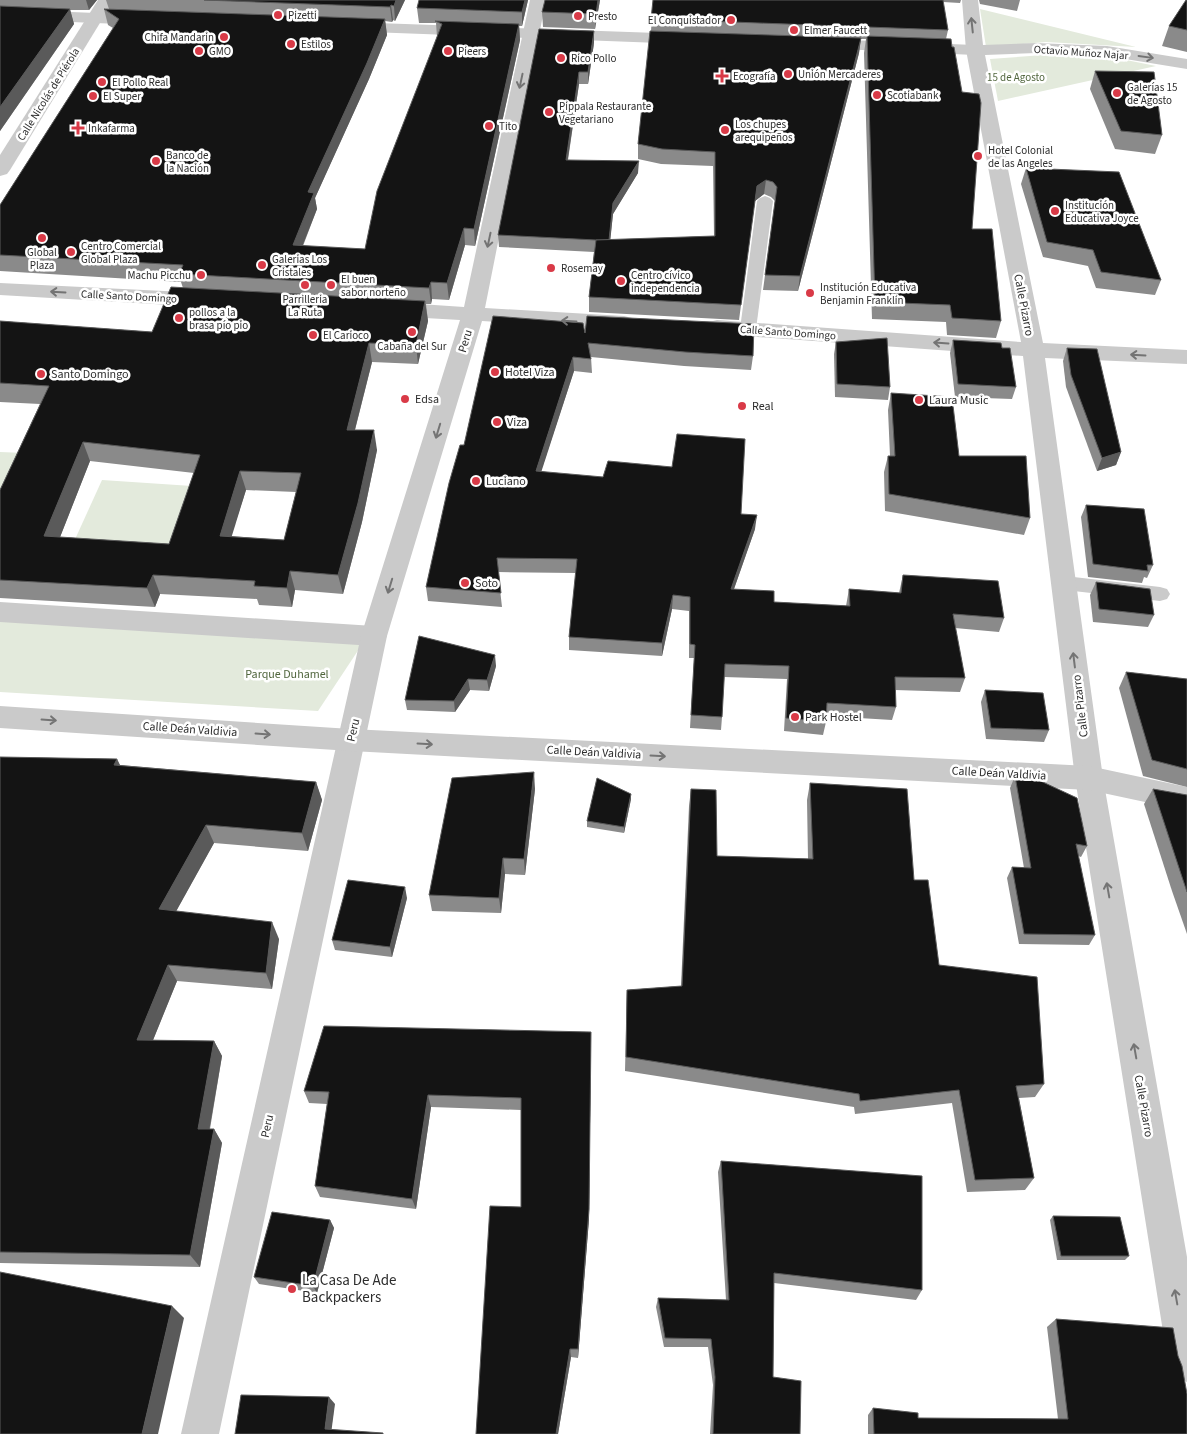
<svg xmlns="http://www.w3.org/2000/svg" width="1187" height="1434" font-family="'Source Sans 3',sans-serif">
<rect width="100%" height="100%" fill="#fff"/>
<g fill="#e3eadc">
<polygon points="980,9 1136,47 1046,42 986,47"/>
<polygon points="1058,54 1116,58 1156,66 998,101 990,59"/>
<polygon points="0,452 25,453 0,504"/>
<polygon points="102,480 192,486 166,553 72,546"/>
<polygon points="0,621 363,643 318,711 0,692"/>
</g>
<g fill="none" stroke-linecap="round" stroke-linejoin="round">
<g fill="#cacaca" fill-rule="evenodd">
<polygon points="765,196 770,198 773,201 756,329 754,333 748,334 742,333 740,329 757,201 760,198"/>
<polygon points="1065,576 1160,587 1167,589 1170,594 1167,599 1160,601 1065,590 1058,588 1055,583 1058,578"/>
</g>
<g fill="#cacaca" fill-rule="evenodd">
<polygon points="0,9 143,15 149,16 151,20 149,24 143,25 0,19"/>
<polygon points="349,22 686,34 692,35 695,39 692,43 686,44 343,31 340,27 343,23"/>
<polygon points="823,39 975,45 981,46 984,50 981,54 975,55 817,48 814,44 817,40"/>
<polygon points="0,602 374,626 383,629 387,636 383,643 374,646 0,622"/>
</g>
<g fill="#cacaca" fill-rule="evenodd">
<polygon points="530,0 546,0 485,308 624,316 632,318 635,323 632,328 624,330 482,321 387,636 219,1434 181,1434 361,636 460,320 390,316 382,314 379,309 382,304 390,302 464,307"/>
<polygon points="962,0 978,0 983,45 1036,43 1107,46 1187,59 1187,69 1107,56 1036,53 985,55 1043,343 1187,350 1187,364 1045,358 1103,778 1187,1257 1187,1382 1174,1376 1168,1363 1075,778 1023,356 717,334 709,332 706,327 709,322 717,320 1021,342 966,50"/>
<polygon points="0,283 205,293 212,295 216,300 212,305 205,307 0,295"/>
</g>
<g fill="#cacaca" fill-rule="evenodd">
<polygon points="98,0 114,0 10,170 7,174 0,176 0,155"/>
<polygon points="0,706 351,729 1089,766 1187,787 1187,811 1089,790 351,751 0,728"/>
</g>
</g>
<g fill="#8a8a8a" fill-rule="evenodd">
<polygon points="0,0 97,0 89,10 70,10 74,24 0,131"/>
<path d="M106 0H405L395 21 393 20 392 22 385 21 387 35 369 79 315 198 317 209 303 246 365 249 437 37 436 23H419L417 8 528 0 522 26H519L520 40 475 246 465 245 449 300 432 299 431 304H426L428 321 418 364 372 362 355 430 377 450 362 522 343 594 295 590 292 607 259 605 257 599 160 594 155 607 0 598V490L40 404 0 402V321L152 332 183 288 181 282 0 271V205L113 28 108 25 104 9H109ZM90 461 194 473 169 544 60 537ZM246 490 296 492 284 540 231 536Z"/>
<polygon points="600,0 595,29 543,27 542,12"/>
<polygon points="653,0 961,0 960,3 943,2 948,30 946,39 972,229 1001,321 996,338 947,335 946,322 872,319 864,53 866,39 861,39 859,53 798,291 763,290 775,201 771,197 764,194 755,201 739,320 589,312 589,297 594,252 499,247 498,235 594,43 588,84 579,84 568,160 638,173 613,214 610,240 714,236 713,166 661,164 638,159 638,144 651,31"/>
<polygon points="979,0 1020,0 1017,11 980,4"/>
<polygon points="1187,0 1187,52 1162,46 1169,26"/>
<polygon points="1095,71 1162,135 1155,154 1115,149 1090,89"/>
<polygon points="1026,168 1161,280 1155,295 1096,288 1088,266 1043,257 1021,184"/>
<polygon points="585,333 753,356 751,370 684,366 591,357 592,373 574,371 541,471 741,514 755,529 734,589 774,602 846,606 849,589 899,593 903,575 1004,618 999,632 955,628 965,678 960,692 895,690 896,707 892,720 826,716 826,722 823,735 784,731 787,679 724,677 722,717 721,730 690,728 694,658 689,658 689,611 672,609 662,656 569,650 569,637 576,573 498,572 502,607 428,601 426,587 464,445"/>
<polygon points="953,340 1002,348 1016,387 1012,399 955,397 950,353"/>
<polygon points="836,342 890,387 888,400 835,397 834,354"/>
<polygon points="1067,348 1121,452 1116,465 1097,471 1066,387 1063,361"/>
<polygon points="891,393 959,456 1030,518 1024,535 885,511 884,472 888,456 890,456 888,410"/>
<polygon points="1086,505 1153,565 1147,578 1144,577 1142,583 1088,577 1081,517"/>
<polygon points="1096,582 1154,615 1148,627 1093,622 1090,595"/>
<polygon points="496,666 489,691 470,690 455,712 407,710 405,700"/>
<polygon points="1126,672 1187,679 1187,787 1143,776 1119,688"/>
<polygon points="985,690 1049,730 1044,742 986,739 981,702"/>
<polygon points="0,757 117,759 120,765 316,782 322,800 308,851 214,843 176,911 279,939 272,989 177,981 153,1040 214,1041 222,1056 210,1129 214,1129 222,1143 200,1267 0,1263"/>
<polygon points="1015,776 1087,846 1081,857 1078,856 1095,935 1089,945 1019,944 1007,878 1012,867 1024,868 1010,788"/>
<polygon points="810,783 914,880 939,965 1044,1084 1035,1097 1019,1098 1034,1178 1025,1190 967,1192 952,1103 855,1114 854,1107 625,1071 627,990 681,986 689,806 691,789 717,856 808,859 807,800"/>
<polygon points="535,789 525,875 505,874 501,913 432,911 429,895"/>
<polygon points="1153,789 1187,795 1187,934 1172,891 1144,804"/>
<polygon points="631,799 624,833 587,827 587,821"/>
<polygon points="407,898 392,957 335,950 332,940"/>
<polygon points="591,1032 589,1219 578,1358 571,1357 558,1434 476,1434 521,1207 521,1110 431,1107 416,1209 320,1197 315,1186 327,1104 309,1103 304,1091"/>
<polygon points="721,1161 922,1290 916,1300 774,1283 773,1377 800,1434 710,1434 713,1385 708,1347 664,1347 656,1307 658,1298 726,1300 718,1172"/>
<polygon points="1053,1216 1129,1256 1125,1260 1057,1260 1050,1220"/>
<polygon points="330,1220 334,1228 317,1293 259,1284 254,1277"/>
<polygon points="1056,1319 1178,1356 1187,1434 868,1434 868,1415 873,1408 918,1418 1058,1419 1047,1327"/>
</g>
<g fill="#5a5a5a">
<polygon points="86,0 97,0 89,10"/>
<polygon points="396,0 405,0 395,21 394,6"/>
<polygon points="525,0 528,0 522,26 522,12"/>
<polygon points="598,0 600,0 595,29 596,14"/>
<polygon points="391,5 393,20 392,22 390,7"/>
<polygon points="70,9 74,24 0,131 0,107"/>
<polygon points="385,19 387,35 369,79 315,198 317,209 296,262 293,245 308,192"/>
<polygon points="519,24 520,40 475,246 474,229"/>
<polygon points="594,31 594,43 588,84 588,72"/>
<polygon points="861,38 859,53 798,291 800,276"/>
<polygon points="579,72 579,84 566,171 566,160"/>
<polygon points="639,161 638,173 613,214 609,253 609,241 613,203"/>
<polygon points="766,180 764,194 755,201 739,320 757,186"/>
<polygon points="464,228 465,245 449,300 447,283"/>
<polygon points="431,282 432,299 431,304 429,288"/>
<polygon points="425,301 428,321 418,364 416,345"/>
<polygon points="369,343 372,362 350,449 347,430"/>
<polygon points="573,357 574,371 537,485 536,471"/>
<polygon points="374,430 377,450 362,522 343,594 338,575"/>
<polygon points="83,442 90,461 53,555 44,536"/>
<polygon points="1121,452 1116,465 1097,471 1102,458"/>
<polygon points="240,471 246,490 226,555 220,536"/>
<polygon points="757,515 755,529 729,603 731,589"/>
<polygon points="290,571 295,590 292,607 287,588"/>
<polygon points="153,575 160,594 155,607 147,588"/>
<polygon points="673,595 672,609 662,656 662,643"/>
<polygon points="495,655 496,666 489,691 487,680"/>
<polygon points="468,679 470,690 455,712 454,701"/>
<polygon points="117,759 126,778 114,765"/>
<polygon points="534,772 535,789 525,875 524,859"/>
<polygon points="316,782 322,800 308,851 302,833"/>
<polygon points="631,794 631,799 624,833 624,827"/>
<polygon points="206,825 214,843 168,926 159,909"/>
<polygon points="503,858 505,874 501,913 499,898"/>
<polygon points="405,887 407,898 392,957 390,947"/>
<polygon points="272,922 279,939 272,989 266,973"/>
<polygon points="168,965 177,981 147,1055 137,1040"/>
<polygon points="591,1032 589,1219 578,1358 578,1349"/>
<polygon points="214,1041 222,1056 207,1143 198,1129"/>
<polygon points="428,1095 431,1107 416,1209 412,1199"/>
<polygon points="214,1129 222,1143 200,1267 190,1255"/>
<polygon points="330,1220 334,1228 317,1293 313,1286"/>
<polygon points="172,1306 184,1318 158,1434 142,1434"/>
<polygon points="570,1349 571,1357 558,1434 556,1434"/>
<polygon points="329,1397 335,1404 331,1434 325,1429"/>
</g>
<g fill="#141414" stroke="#5a5a5a" fill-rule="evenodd">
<polygon points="204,0 396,0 394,6 391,5 390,7"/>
<polygon points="419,0 525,0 522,12 417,8"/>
<polygon points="545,0 598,0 596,14 542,12"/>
<polygon points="653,0 943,0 948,30 651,19"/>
<polygon points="1186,0 1187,0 1187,30 1169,26"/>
<polygon points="0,6 70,9 0,107"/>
<polygon points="104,9 385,19 367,63 308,192 314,193 293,245 365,249 377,191 442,24 435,21 519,24 474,229 464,228 447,283 431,282 429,288 179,274 183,265 0,255 0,205 119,19"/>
<polygon points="539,29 594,31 588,72 579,72 566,160 639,161 613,203 609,240 596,240 498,235"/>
<polygon points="650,31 861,38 800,276 765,275 777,187 773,182 766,180 757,186 741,305 589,297 596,240 715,236 715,152 662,149 638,144"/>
<polygon points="867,36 951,39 952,47 954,47 962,92 979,94 981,103 972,229 992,229 1001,321 952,318 950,305 875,302"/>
<polygon points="1095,71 1154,72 1162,135 1121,131"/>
<polygon points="1026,168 1119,172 1161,280 1101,272 1093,250 1047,242"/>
<path d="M171 287 425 301 416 345 369 343 347 430H374L358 503 338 575 290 571 287 588 254 586 255 581 153 575 147 588 0 580V490L49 386 0 383V321L152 332ZM83 442 200 455 169 544 44 536ZM240 471 301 473 284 540 220 536Z"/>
<polygon points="493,316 583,323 585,333 587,316 754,324 753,356 685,352 588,343 591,359 573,357 536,471 603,477 608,461 672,467 677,434 745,439 741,514 757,515 731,589 774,591 774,602 850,606 849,589 901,593 903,575 998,581 1004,618 953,614 965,678 895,677 896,707 827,703 826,722 786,718 789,666 725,664 722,717 691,715 695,645 690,644 690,597 673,595 662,643 569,637 577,559 497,558 501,593 426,587 449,483 460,445 464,445"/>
<polygon points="887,338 890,387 837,384 836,342"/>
<polygon points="953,340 1001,343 1002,348 1010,348 1016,387 958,384"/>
<polygon points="1067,348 1097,349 1121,452 1102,458 1071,375"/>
<polygon points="891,393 952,397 959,456 1026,456 1030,518 889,494 888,456 895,456"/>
<polygon points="1086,505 1144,509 1153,565 1147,565 1148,571 1093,564"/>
<polygon points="1096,582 1150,589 1154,615 1099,609"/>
<polygon points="419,636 495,655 487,680 468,679 454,701 405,700"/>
<polygon points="1126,672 1187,679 1187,769 1152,760"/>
<polygon points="985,690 1043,693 1049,730 991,728"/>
<polygon points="0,757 117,759 114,765 316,782 302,833 206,825 159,909 272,922 266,973 168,965 137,1040 214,1041 198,1129 214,1129 190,1255 0,1252"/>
<polygon points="534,772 524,859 503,858 499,898 429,895 452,778"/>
<polygon points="1015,776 1032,777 1077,798 1087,846 1076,844 1095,935 1024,934 1012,867 1031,868"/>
<polygon points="597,778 631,794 624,827 587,821"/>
<polygon points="810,783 907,789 914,880 928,880 939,965 1037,977 1044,1084 1016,1086 1034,1178 975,1180 959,1090 860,1101 859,1094 626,1057 627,990 682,986 691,789 716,790 717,856 813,859"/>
<polygon points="1153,789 1187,795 1187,892 1182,877"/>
<polygon points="348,880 405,887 390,947 332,940"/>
<polygon points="324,1026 591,1032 589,1209 578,1349 570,1349 556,1434 476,1434 490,1206 521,1207 521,1098 428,1095 412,1199 315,1186 329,1092 304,1091"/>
<polygon points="721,1161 922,1176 922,1290 774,1273 773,1377 801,1381 800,1434 713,1434 715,1377 711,1339 665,1338 658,1298 729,1300"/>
<polygon points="272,1212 330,1220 313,1286 254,1277"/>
<polygon points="1053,1216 1120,1217 1129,1256 1061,1256"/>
<polygon points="0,1272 172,1306 142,1434 0,1434"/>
<polygon points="1056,1319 1173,1328 1178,1356 1182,1366 1187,1394 1187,1434 874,1434 873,1408 918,1413 918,1418 1068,1419"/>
<polygon points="241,1395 329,1397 325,1429 383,1433 383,1434 235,1434"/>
</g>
<defs><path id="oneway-shaft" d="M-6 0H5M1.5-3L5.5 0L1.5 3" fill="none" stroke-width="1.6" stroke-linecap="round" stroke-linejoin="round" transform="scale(1.25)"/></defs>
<g stroke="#747474">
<use href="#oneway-shaft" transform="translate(972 25) rotate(-96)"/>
<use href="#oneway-shaft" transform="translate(1146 57) rotate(8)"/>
<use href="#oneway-shaft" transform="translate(521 81) rotate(102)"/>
<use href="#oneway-shaft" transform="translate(489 240) rotate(102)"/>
<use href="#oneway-shaft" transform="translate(58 292) rotate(-177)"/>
<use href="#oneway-shaft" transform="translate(569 321) rotate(-177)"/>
<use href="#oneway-shaft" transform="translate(941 343) rotate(-176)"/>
<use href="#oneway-shaft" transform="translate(1138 355) rotate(-177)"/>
<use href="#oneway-shaft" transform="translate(438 431) rotate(107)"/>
<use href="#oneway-shaft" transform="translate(390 586) rotate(107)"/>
<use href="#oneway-shaft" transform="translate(1074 660) rotate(-97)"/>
<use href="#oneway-shaft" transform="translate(49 720) rotate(4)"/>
<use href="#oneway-shaft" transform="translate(263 734) rotate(4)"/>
<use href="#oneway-shaft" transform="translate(425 744) rotate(3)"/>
<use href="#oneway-shaft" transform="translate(658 756) rotate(3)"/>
<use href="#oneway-shaft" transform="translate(1108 890) rotate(-100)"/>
<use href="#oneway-shaft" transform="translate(1135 1051) rotate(-100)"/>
<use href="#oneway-shaft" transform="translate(1176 1297) rotate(-100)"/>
</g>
<g fill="#d93a47" stroke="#fff" stroke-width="2">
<circle cx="278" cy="15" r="5"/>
<circle cx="578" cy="16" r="5"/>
<circle cx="731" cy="20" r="5"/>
<circle cx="794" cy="30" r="5"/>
<circle cx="224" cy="37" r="5"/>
<circle cx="291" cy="44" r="5"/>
<circle cx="199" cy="51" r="5"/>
<circle cx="448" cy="51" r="5"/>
<circle cx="561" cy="58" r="5"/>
<circle cx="788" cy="74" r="5"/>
<path d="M719.5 68.5h5v5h5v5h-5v5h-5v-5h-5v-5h5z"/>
<circle cx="102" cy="82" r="5"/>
<circle cx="1117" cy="93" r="5"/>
<circle cx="877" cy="95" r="5"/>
<circle cx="93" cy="96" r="5"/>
<circle cx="549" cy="112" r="5"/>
<circle cx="489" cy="126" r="5"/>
<path d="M75.5 120.5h5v5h5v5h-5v5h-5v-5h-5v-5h5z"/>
<circle cx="725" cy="130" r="5"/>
<circle cx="978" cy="156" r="5"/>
<circle cx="156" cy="161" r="5"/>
<circle cx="1055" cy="211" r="5"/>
<circle cx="42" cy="238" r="5"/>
<circle cx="71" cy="252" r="5"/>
<circle cx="262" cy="265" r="5"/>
<circle cx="551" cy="268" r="5"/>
<circle cx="201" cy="275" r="5"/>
<circle cx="621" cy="281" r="5"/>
<circle cx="305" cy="285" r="5"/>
<circle cx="331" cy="285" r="5"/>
<circle cx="810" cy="293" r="5"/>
<circle cx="179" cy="318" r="5"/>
<circle cx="412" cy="332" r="5"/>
<circle cx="313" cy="335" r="5"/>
<circle cx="495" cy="372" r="5"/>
<circle cx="41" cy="374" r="5"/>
<circle cx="405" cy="399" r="5"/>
<circle cx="919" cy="400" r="5"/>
<circle cx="742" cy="406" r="5"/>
<circle cx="497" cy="422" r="5"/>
<circle cx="476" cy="481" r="5"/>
<circle cx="465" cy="583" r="5"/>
<circle cx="795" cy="717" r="5"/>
<circle cx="292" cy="1289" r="5"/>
</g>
<g text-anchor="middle" stroke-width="5" stroke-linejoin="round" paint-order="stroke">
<g font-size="11" fill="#2d2d2d" stroke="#fff" text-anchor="start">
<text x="288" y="19">Pizetti</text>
<text x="588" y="20">Presto</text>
<text x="721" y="24" text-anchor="end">El Conquistador</text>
<text x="804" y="34">Elmer Faucett</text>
<text x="214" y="41" text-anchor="end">Chifa Mandarin</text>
<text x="301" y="48">Estilos</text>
<text x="209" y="55">GMO</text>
<text x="458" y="55">Pieers</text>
<text x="571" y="62">Rico Pollo</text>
<text x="798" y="78">Unión Mercaderes</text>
<text x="733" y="80">Ecografía</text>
<text x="112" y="86">El Pollo Real</text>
<text x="1127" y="91">Galerías 15<tspan x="1127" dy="13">de Agosto</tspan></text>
<text x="887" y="99">Scotiabank</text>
<text x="103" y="100">El Super</text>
<text x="559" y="110">Pippala Restaurante<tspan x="559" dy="13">Vegetariano</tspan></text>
<text x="735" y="128">Los chupes<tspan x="735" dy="13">arequipeños</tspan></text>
<text x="499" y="130">Tito</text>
<text x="88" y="132">Inkafarma</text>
<text x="988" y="154">Hotel Colonial<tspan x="988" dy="13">de las Angeles</tspan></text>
<text x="166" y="159">Banco de<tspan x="166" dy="13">la Nación</tspan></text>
<text x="1065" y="209">Institución<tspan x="1065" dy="13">Educativa Joyce</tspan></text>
<text x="81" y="250">Centro Comercial<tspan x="81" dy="13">Global Plaza</tspan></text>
<text x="42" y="256" text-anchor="middle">Global<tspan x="42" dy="13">Plaza</tspan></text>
<text x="272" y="263">Galerias Los<tspan x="272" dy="13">Cristales</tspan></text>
<text x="561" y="272">Rosemay</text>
<text x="191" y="279" text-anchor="end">Machu Picchu</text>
<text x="631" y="279">Centro cívico<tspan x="631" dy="13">independencia</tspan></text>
<text x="341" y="283">El buen<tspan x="341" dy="13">sabor norteño</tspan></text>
<text x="820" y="291">Institución Educativa<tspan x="820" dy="13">Benjamin Franklin</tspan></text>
<text x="305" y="303" text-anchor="middle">Parrilleria<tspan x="305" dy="13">La Ruta</tspan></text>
<text x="189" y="316">pollos a la<tspan x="189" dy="13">brasa pío pio</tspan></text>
<text x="323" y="339">El Carioco</text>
<text x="412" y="350" text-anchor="middle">Cabaña del Sur</text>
</g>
<g font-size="11" fill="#2d2d2d" stroke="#fff">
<text transform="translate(1081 52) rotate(4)" y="4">Octavio Muñoz Najar</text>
<text transform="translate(48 94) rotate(-58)" y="4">Calle Nicolás de Piérola</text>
<text transform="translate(129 296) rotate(3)" y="4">Calle Santo Domingo</text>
<text transform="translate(788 332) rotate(4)" y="4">Calle Santo Domingo</text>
</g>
<g font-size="11" fill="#51663e" stroke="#fff">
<text x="1016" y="81">15 de Agosto</text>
</g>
<g font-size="12" fill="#2d2d2d" stroke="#fff">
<text transform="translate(1024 305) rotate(79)" y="4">Calle Pizarro</text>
<text transform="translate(465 341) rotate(-73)" y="4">Peru</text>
<text transform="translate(1080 706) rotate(-97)" y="4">Calle Pizarro</text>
<text transform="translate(190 729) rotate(4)" y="4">Calle Deán Valdivia</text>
<text transform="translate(353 730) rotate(-77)" y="4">Peru</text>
<text transform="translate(594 752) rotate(3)" y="4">Calle Deán Valdivia</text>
<text transform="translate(999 773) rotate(3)" y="4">Calle Deán Valdivia</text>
<text transform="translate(1144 1106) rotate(80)" y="4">Calle Pizarro</text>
<text transform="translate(267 1126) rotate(-78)" y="4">Peru</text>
</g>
<g font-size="12" fill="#2d2d2d" stroke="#fff" text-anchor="start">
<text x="505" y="376">Hotel Viza</text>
<text x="51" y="378">Santo Domingo</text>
<text x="415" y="403">Edsa</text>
<text x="929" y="404">Laura Music</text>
<text x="752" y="410">Real</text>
<text x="507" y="426">Viza</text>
<text x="486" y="485">Luciano</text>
<text x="475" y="587">Soto</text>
<text x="805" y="721">Park Hostel</text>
</g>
<g font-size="12" fill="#51663e" stroke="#fff">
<text x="287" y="678">Parque Duhamel</text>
</g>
<g font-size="15" fill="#2d2d2d" stroke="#fff" text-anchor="start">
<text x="302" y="1285">La Casa De Ade<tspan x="302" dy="17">Backpackers</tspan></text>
</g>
</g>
</svg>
